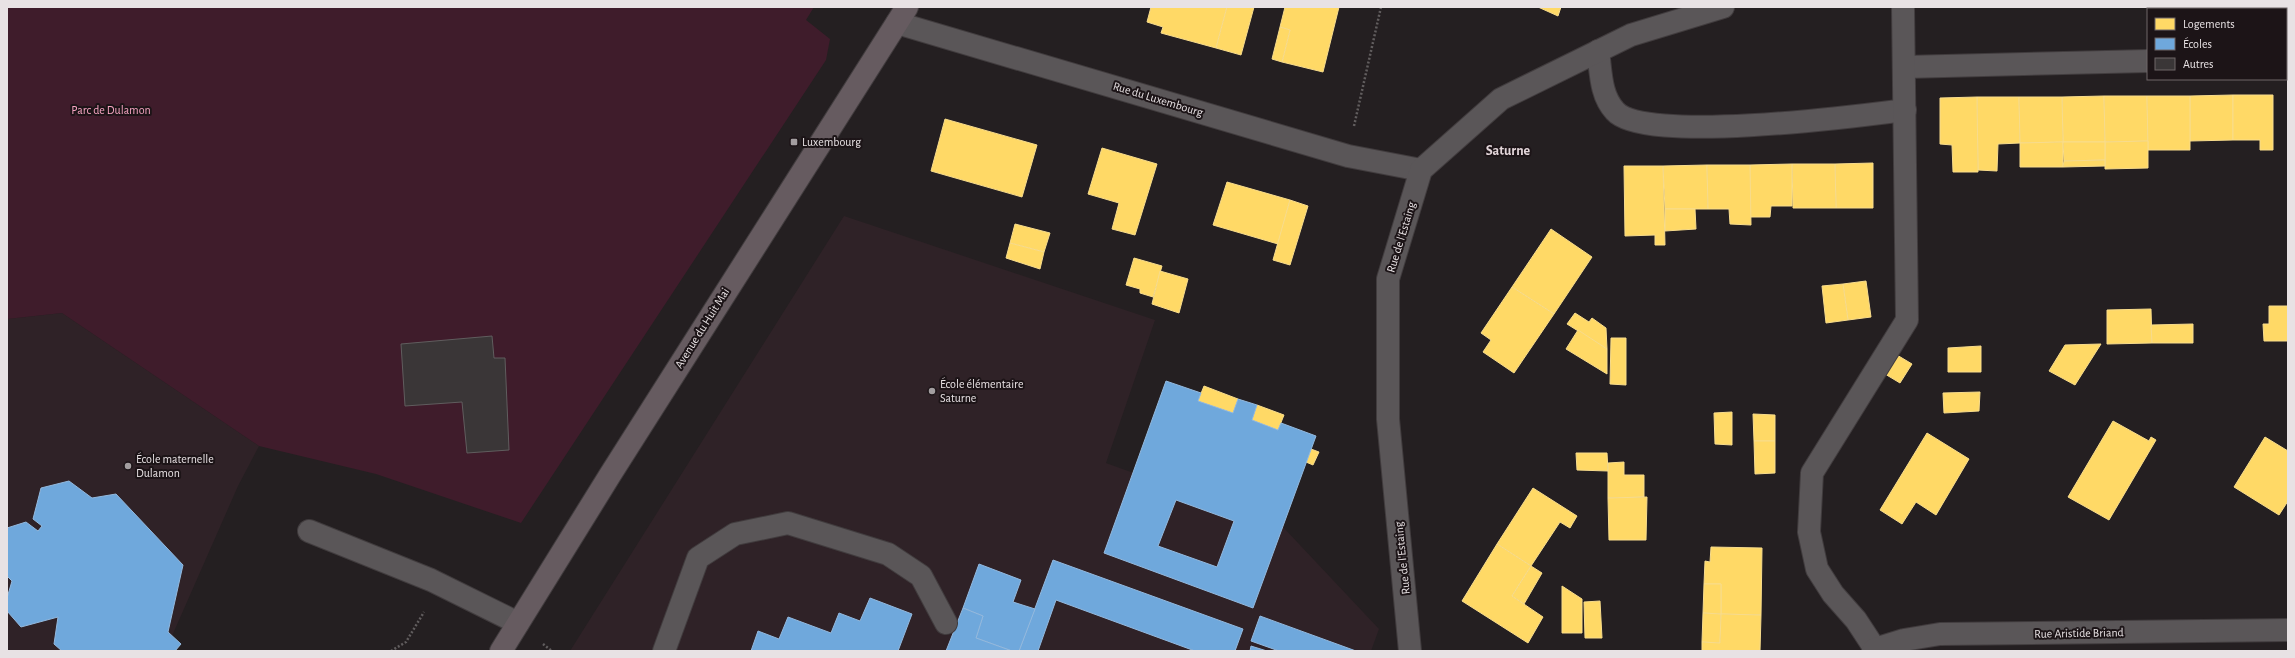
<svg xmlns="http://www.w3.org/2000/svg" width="2295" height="658" font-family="'Alegreya Sans',sans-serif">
<rect width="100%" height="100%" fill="#241f21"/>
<g fill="#2f2227">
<polygon points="844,216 1155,320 1106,463 1283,527 1379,629 1371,651 570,651"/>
<polygon points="62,313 259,446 238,486 172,636 175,651 7,651 7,319"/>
</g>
<polygon fill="#3f1c2b" points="7,7 814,7 806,20 830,39 826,60 521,523 376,474 259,446 62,313 7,319"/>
<g fill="#ffd966" stroke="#f8dc8c">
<polygon points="1151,7 1227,7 1216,48 1161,33 1163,27 1147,22"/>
<polygon points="1227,7 1254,7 1241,55 1216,48"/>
<polygon points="1285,7 1339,7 1323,72 1282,62 1290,30 1280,27"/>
<polygon points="1538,7 1561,7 1558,16"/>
<polygon points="1280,27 1290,30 1282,62 1272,59"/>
<polygon points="2233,95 2233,140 2190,141 2190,96"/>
<polygon points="2233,95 2273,95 2273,150 2260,150 2260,140 2233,140"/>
<polygon points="2104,96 2105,142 2063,142 2062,97"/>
<polygon points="2104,96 2147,96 2148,141 2105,142"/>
<polygon points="2147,96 2190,96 2190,150 2148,150"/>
<polygon points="1977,97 2019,97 2020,143 1998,144 1997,171 1978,170"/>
<polygon points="1977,97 1978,172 1953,172 1952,145 1940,144 1940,98"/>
<polygon points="2019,97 2062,97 2063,142 2020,143"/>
<polygon points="945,119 1037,145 1022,197 931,171"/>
<polygon points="2148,141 2148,168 2105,169 2105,142"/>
<polygon points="2063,142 2063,167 2020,167 2020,143"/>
<polygon points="2063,142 2105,142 2105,160 2064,161"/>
<polygon points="1102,148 1157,164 1135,235 1112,229 1119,203 1088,194"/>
<polygon points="2105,160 2105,166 2063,167 2064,161"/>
<polygon points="1873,163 1873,208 1836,208 1835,164"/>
<polygon points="1792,164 1835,164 1836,208 1793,208"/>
<polygon points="1792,164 1792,206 1771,206 1770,217 1750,217 1750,165"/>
<polygon points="1707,165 1708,209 1665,209 1663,166"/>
<polygon points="1707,165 1750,165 1751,225 1730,224 1729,209 1708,209"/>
<polygon points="1624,166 1663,166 1665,245 1655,245 1655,235 1625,236"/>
<polygon points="1227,182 1290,200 1278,244 1213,225"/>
<polygon points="1290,200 1308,206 1290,265 1273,260"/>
<polygon points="1665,209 1695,209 1696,229 1665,231"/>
<polygon points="1015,224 1050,233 1044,252 1010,243"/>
<polygon points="1551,229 1592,257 1554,314 1512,287"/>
<polygon points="1010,243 1044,252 1040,269 1006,258"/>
<polygon points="1134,258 1162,266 1153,297 1140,293 1140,289 1126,285"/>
<polygon points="1160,271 1188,279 1179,313 1152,304"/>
<polygon points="1866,281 1871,317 1848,320 1843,284"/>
<polygon points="1843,284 1848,320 1826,323 1822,286"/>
<polygon points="1512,287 1554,314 1514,373 1483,352 1491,340 1481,333"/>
<polygon points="2269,306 2288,306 2288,341 2264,341 2263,324 2269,324"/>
<polygon points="2151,309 2152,343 2107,344 2107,310"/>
<polygon points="1575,313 1589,322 1592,318 1606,328 1607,349 1567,324"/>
<polygon points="2193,324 2193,343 2152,343 2151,325"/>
<polygon points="1578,330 1607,349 1607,374 1566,349"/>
<polygon points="1611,338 1626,338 1626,385 1610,384"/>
<polygon points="2101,344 2075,385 2049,371 2065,345"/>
<polygon points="1981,346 1981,372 1948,372 1948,348"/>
<polygon points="1892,352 1912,364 1900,383 1880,371"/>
<polygon points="1204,386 1238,399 1233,413 1198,401"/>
<polygon points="1980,392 1979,411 1944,413 1943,393"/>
<polygon points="1257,405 1284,415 1278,430 1252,420"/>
<polygon points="1732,412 1732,445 1715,444 1714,413"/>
<polygon points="1753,414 1775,415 1775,441 1754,441"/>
<polygon points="2113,421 2149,441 2151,437 2156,440 2109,520 2068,497"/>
<polygon points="1927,433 1969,459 1936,515 1916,502 1902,524 1880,510"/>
<polygon points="2265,437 2288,451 2288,501 2279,515 2234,487"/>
<polygon points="1754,441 1775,441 1775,473 1755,474"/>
<polygon points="1311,449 1319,452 1313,465 1306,462"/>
<polygon points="1576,453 1607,453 1608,471 1577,470"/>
<polygon points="1624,462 1624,475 1644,475 1644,497 1608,498 1608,463"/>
<polygon points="1533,488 1577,516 1570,528 1560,522 1531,566 1497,544"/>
<polygon points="1647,497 1646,540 1609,540 1608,498"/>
<polygon points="1497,544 1531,566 1512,596 1543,617 1528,643 1462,601"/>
<polygon points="1711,547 1762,548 1761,615 1721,614 1721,584 1704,584 1705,561 1710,562"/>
<polygon points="1531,566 1542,573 1524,604 1512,596"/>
<polygon points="1704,584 1721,584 1721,614 1703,613"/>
<polygon points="1562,586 1582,599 1582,633 1562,633"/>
<polygon points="1600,601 1602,638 1585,638 1584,602"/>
<polygon points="1703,613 1721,614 1720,643 1702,642"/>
<polygon points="1721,614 1761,615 1760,651 1702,651 1702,642 1720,643"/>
</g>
<g fill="#6fa8dc" stroke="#93b9de" fill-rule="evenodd">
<path d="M1166 381 1201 393 1198 401 1233 413 1238 399 1257 405 1252 420 1278 430 1281 423 1316 436 1253 608 1104 553ZM1176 500 1234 521 1217 567 1158 546Z"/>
<polygon points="69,481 92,498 116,494 183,565 168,632 181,644 175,651 62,651 54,644 58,617 21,627 7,611 7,598 12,581 7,576 7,528 26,522 38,531 42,526 33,519 41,488"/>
<polygon points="1053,560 1243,629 1235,651 1195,651 1056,600 1038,651 1019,651"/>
<polygon points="979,564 1021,580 1013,602 1035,609 1019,651 1012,651 976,638 983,616 963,608"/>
<polygon points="870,598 912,614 898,651 751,651 758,631 779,639 788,617 831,633 839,613 860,621"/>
<polygon points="963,608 983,616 976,638 1012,651 946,651"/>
<polygon points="1260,616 1356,651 1279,651 1251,641"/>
<polygon points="1251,646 1267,651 1250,651"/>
</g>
<polygon fill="#3a3637" stroke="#605d5e" points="492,336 494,358 505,358 509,450 467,453 462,402 405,406 401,344"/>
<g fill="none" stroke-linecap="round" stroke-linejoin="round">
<g stroke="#413c3e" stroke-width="24">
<g id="minor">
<polyline points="897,23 1348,156 1421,170"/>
<polyline points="2286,44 2288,43"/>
<path d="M1598 51C1601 71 1600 95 1615 111 1644 144 1858 116 1905 110"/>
<polyline points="1905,67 2148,61"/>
<polyline points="309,531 431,580 518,623"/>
<polyline points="1875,649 1856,620 1833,594 1817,569 1809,532 1812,473 1907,320 1903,7"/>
<polyline points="664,651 698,558 735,534 788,523 888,554 921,576 946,623"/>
<polyline points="1410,651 1388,419 1388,279 1421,170 1501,99 1631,35 1723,7"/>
<polyline points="1873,651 1875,649 1904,640 1940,634 2288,630"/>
</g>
</g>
<g stroke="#413c3e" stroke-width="24">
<polyline id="major" points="501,651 610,475 907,7"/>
</g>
<g stroke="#615d5e" stroke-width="2.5" stroke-dasharray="2 2" stroke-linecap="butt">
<polyline points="1354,126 1381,7"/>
<polyline points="543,644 552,651"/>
<polyline points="391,651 406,642 424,612"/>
</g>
<use href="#minor" stroke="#5a5658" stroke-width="22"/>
<use href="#major" stroke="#665b60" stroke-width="22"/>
</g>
<g fill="#a39ea0" stroke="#1c1417" stroke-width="1.5">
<rect x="790" y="138" width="8" height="8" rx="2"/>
<circle cx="932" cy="391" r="4"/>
<circle cx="128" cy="466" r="4"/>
</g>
<g text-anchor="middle" stroke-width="4" stroke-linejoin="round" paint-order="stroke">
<g font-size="12" fill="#e8e2e4" stroke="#1c1417">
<text transform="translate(1158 99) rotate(17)" y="4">Rue du Luxembourg</text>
<text transform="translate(1401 237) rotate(-73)" y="4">Rue de l'Estaing</text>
<text transform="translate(702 328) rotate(-58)" y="4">Avenue du Huit Mai</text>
<text transform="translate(1402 558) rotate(-96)" y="4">Rue de l'Estaing</text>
<text transform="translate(2079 633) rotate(-1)" y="4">Rue Aristide Briand</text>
</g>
<g font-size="12" fill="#f6a4c2" stroke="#1c1417">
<text x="111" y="114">Parc de Dulamon</text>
</g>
<g font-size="12" fill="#e8e2e4" stroke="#1c1417" text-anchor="start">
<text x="802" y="146">Luxembourg</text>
<text x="940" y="388">École élémentaire<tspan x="940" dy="14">Saturne</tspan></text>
<text x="136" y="463">École maternelle<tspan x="136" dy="14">Dulamon</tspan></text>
</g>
<g font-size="14" font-weight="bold" fill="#e3d6da" stroke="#1c1417">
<text x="1508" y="155">Saturne</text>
</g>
</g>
<rect width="2295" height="658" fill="none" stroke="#e8e2e4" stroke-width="16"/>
<rect x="2147" y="8" width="140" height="72" fill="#1c1417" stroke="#6e6669"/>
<rect x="2155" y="18" width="20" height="12" fill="#ffd966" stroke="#6e6669"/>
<text x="2183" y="28" font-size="12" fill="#e8e2e4">Logements</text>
<rect x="2155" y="38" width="20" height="12" fill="#6fa8dc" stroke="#6e6669"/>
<text x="2183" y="48" font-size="12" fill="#e8e2e4">Écoles</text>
<rect x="2155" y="58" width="20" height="12" fill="#3a3637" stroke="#6e6669"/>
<text x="2183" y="68" font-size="12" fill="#e8e2e4">Autres</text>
</svg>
